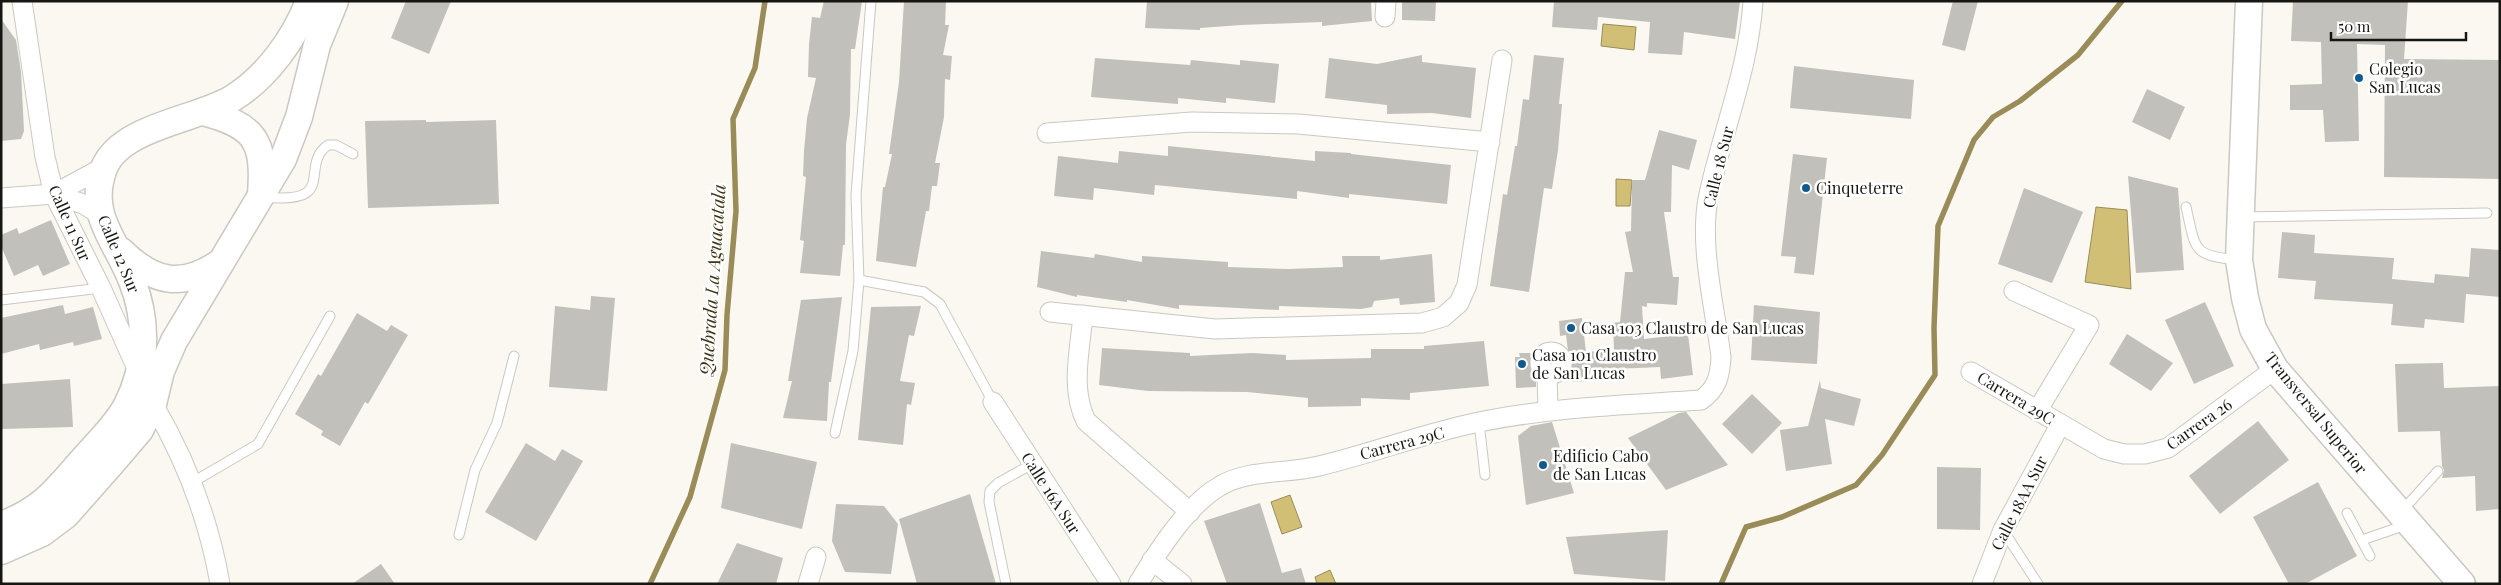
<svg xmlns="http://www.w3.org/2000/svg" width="2501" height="585" font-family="'Playfair Display',serif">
<rect width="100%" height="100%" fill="#faf8f1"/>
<g fill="#d2bf76" stroke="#9a8c58">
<polygon points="1603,24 1636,27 1634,50 1601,46"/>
<polygon points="1616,179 1632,180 1630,206 1616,206"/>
<polygon points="2096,207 2127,210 2131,289 2085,282"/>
<polygon points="1290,495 1302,527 1282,534 1271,502"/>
<polygon points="1330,570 1336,584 1317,584 1315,577"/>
</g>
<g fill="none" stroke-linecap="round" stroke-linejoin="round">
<g stroke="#9a8c58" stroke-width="5.5">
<polyline points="650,584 690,497 725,370 727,315 736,211 733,119 755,68 765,1"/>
<polyline points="1721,584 1746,527 1782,517 1856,485 1882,455 1935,375 1934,328 1938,226 1974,140 1993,117 2020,101 2078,55 2122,1"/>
</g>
</g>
<g fill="#c2c0ba">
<polygon points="406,1 451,1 429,54 391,38"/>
<polygon points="824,1 862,1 855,49 851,49 850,114 846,145 845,245 843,245 840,276 800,273 804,241 800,240 806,177 803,176 804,151 807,118 816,78 808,77 809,44 812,17 820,18"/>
<polygon points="904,1 946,1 945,25 949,25 943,55 952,56 950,80 945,79 944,117 935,163 940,163 937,186 932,186 929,211 926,211 916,267 876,261 883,187 885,187 892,154 889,154 899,82"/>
<polygon points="1147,1 1371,1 1372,21 1322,26 1322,22 1241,25 1200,28 1200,30 1145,28"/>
<polygon points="1402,1 1436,1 1435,21 1402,20"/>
<polygon points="1554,1 1740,1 1735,39 1684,32 1682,55 1648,53 1650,22 1598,17 1597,30 1552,27"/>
<polygon points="1953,1 1978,1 1965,51 1942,45"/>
<polygon points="2293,1 2408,1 2404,59 2500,60 2500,179 2384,177 2385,45 2357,44 2359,141 2325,142 2323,110 2290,110 2290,85 2322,84 2321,42 2291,41"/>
<polygon points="1,19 16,40 21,72 24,131 21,139 1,141"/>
<polygon points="1422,55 1422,62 1476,68 1471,118 1432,113 1387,114 1387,105 1325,98 1329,58 1377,64"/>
<polygon points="1534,55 1564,58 1559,104 1562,104 1558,150 1552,189 1544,188 1529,292 1490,286 1503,194 1507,195 1515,146 1517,146 1523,99 1529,100"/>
<polygon points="1095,58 1190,65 1191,60 1240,65 1240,60 1279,64 1275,103 1226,98 1226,103 1178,98 1178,104 1091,97"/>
<polygon points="1794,66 1914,80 1911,119 1790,108"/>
<polygon points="2147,89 2185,107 2170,140 2132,122"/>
<polygon points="426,120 426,122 496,120 499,204 368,208 365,121"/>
<polygon points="1659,130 1697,140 1689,170 1672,165 1671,212 1664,212 1673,277 1679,277 1677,305 1647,303 1647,307 1642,306 1644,339 1688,334 1693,375 1661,379 1660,367 1590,370 1591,381 1572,382 1566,335 1560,336 1559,321 1582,318 1586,352 1614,350 1613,323 1620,322 1625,272 1633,272 1625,232 1631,231 1632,180 1645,180"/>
<polygon points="1168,146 1315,161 1315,151 1351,153 1351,154 1451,165 1447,204 1349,194 1349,198 1297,191 1297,199 1155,185 1154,195 1094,188 1093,200 1054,196 1058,156 1118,163 1119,151 1168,156"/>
<polygon points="1793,154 1827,158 1814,275 1794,273 1796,257 1781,256"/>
<polygon points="2128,176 2178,188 2184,270 2136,273"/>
<polygon points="2024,188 2083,212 2052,283 1998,264"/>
<polygon points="51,220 70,264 43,276 38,265 14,276 1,246 1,235 17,228 19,234"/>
<polygon points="2282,232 2315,235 2314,253 2394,258 2392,279 2434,283 2435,274 2469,277 2471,248 2500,250 2500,297 2466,294 2464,323 2425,319 2424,328 2391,325 2393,304 2314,299 2316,281 2278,278"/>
<polygon points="1041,251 1094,258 1095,254 1142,262 1142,256 1228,262 1228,267 1288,269 1343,267 1342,256 1380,256 1380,260 1432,254 1435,302 1400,305 1399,298 1374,301 1372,307 1361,309 1279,306 1279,310 1179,305 1179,309 1127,300 1127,302 1077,295 1077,297 1037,287"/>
<polygon points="591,296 615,298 607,391 549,387 555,306 590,310"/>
<polygon points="842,297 831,382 829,382 827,421 783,418 792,381 788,381 801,300"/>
<polygon points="2205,302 2234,366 2194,384 2165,320"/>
<polygon points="63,305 65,314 93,307 102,339 74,346 73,342 40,350 39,344 1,354 1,318"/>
<polygon points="1754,305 1820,312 1817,364 1751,360"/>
<polygon points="921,306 914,336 909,335 900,381 915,383 911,405 907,404 903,445 858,440 871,307"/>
<polygon points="357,313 387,331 391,325 408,335 368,404 365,402 340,446 321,435 323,431 295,414 318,374 321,376"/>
<polygon points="2127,334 2173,363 2151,391 2109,364"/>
<polygon points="1484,341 1489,386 1410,393 1410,400 1361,398 1361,406 1308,407 1308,398 1247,392 1148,391 1099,385 1102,348 1190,353 1190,356 1252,353 1286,355 1286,360 1371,358 1371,349 1424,349 1424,346"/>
<polygon points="1519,353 1536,353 1536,387 1516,388 1515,357 1520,357"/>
<polygon points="2443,363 2444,388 2500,386 2500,509 2476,511 2475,476 2442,478 2444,470 2442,466 2440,431 2398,432 2395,364"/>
<polygon points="70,379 73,427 1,429 1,384"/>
<polygon points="1820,380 1821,388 1861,399 1854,426 1825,419 1832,464 1786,471 1780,430 1808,426"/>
<polygon points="1752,394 1782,423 1752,454 1722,424"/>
<polygon points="1686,412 1728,465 1666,490 1628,438 1679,413"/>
<polygon points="2258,421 2289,460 2220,514 2189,476"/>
<polygon points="1552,422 1574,493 1526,505 1518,436 1531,426"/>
<polygon points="526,443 555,461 562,449 583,461 536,541 485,512"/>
<polygon points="731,443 817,462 802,529 721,508"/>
<polygon points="1937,467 1981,468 1980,530 1937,529"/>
<polygon points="2318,482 2357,556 2305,584 2289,584 2253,517"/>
<polygon points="970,494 996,584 917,584 899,519"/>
<polygon points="1260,503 1282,573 1301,568 1306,584 1227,584 1204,521"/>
<polygon points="836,504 884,506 898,524 891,574 845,572 832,541"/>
<polygon points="1668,530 1665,581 1574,574 1566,537"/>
<polygon points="737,543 783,558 776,584 717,584"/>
<polygon points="381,564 395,584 352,584"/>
</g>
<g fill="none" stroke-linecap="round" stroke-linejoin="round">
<g stroke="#c9c8c1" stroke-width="11">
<g id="lane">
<path d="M264 197C340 205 298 166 328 145H336L353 154"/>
<path d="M2186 207C2196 249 2191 255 2236 260"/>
<polyline points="2242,217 2487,213"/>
<polyline points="859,280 924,292 940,304 993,402"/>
<polyline points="1,300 101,288"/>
<polyline points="1479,422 1485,475"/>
<polyline points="835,433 853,351 859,280 856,195 871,1"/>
<polyline points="193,482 258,444 330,316"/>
<polyline points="2401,512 2438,471"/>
<polyline points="2347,513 2370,556"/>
<polyline points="2003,530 2038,584"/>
<polyline points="459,535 475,470 497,423 514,356"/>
<polyline points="2362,540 2406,525"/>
<polyline points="1006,584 989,502 990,491 998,483 1032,464"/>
</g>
</g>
<g stroke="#c9c8c1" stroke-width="21">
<g id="street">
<polyline points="22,1 45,157 54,194 101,288 139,373"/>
<polyline points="1385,17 1386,1"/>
<polyline points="1047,133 1192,122 1298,124 1490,142"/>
<polyline points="54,194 83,204 100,214"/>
<polyline points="1,198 54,194 104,167"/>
<polyline points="2014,291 2089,325 2037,411"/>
<polyline points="1050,312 1215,329 1422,323 1443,317 1459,303 1467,285 1502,60"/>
<path d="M1083 315C1080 351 1070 388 1086 421L1190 512"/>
<circle cx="1551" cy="363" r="11"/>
<polyline points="1971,372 2104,449 2124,454 2145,454 2168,448 2275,369"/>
<polyline points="1547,373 1548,410"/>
<polyline points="993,402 1111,584"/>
<path d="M153 404C186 460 209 520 220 584"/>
<polyline points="1152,560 1182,584"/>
<polyline points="808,584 816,557"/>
<path d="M1138 584C1158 551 1187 505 1220 486 1248 469 1288 474 1319 466 1373 453 1425 433 1479 422 1552 407 1627 405 1701 400 1717 389 1720 376 1721 357 1715 307 1698 243 1709 194 1723 129 1749 68 1753 1"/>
<polyline points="1982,584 2003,530 2060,425"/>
</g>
</g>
<g stroke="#c9c8c1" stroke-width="29">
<g id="secondary">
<polyline points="2249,1 2239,260 2245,298 2253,329 2275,369 2462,584"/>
<path d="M203 112C256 126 265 141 261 195"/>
<path d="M121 251C154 283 182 289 221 262"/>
<path d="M1 525C44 510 58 487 87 455 101 439 118 423 127 405 147 366 148 321 132 281 117 241 86 215 104 168 121 126 197 120 233 98 267 77 295 38 309 1"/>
<polyline points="1,551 42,533 66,515 112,463 140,430 153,404 161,371 174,341 283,159 299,117 317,45 335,1"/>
</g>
</g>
<use href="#lane" stroke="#fff" stroke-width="9"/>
<use href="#street" stroke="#fff" stroke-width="19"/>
<use href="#secondary" stroke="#fff" stroke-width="26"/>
</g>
<g fill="#105b8e" stroke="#fff" stroke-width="2">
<circle cx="2359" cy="78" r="5"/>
<circle cx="1806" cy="188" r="5"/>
<circle cx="1571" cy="328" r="5"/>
<circle cx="1522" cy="364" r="5"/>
<circle cx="1543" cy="465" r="5"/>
</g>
<g text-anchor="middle" stroke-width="5" stroke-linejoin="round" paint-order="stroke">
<g font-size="16" fill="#161613" stroke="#fff" text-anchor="start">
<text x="2369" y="75">Colegio<tspan x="2369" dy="18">San Lucas</tspan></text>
<text x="1816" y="194">Cinqueterre</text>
<text x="1581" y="334">Casa 103 Claustro de San Lucas</text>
<text x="1532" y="361">Casa 101 Claustro<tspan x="1532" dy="18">de San Lucas</tspan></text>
<text x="1553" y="462">Edificio Cabo<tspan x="1553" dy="18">de San Lucas</tspan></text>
</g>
<g font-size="16" fill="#161613" stroke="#fff">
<text transform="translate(1718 167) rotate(-76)" y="6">Calle 18 Sur</text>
<text transform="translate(70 223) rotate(66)" y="6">Calle 11 Sur</text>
<text transform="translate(119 254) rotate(67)" y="6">Calle 12 Sur</text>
<text transform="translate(2016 398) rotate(31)" y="6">Carrera 29C</text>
<text transform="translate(2316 413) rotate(51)" y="6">Transversal Superior</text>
<text transform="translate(2199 424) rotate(-35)" y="6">Carrera 26</text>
<text transform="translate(1402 443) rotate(-15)" y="6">Carrera 29C</text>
<text transform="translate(1051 493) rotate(57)" y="6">Calle 16A Sur</text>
<text transform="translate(2019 503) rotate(-63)" y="6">Calle 18AA Sur</text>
</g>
<g font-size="18" font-style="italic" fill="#3d3514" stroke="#fff">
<text transform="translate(713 280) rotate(-86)" y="6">Quebrada La Aguacatala</text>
</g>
</g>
<rect width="2501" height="585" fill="none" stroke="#161613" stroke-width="5"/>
<path d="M2331 32v8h135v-8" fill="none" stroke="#161613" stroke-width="2.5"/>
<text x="2338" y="32" font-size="15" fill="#161613" stroke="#ffffff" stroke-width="4" paint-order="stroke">50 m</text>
</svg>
